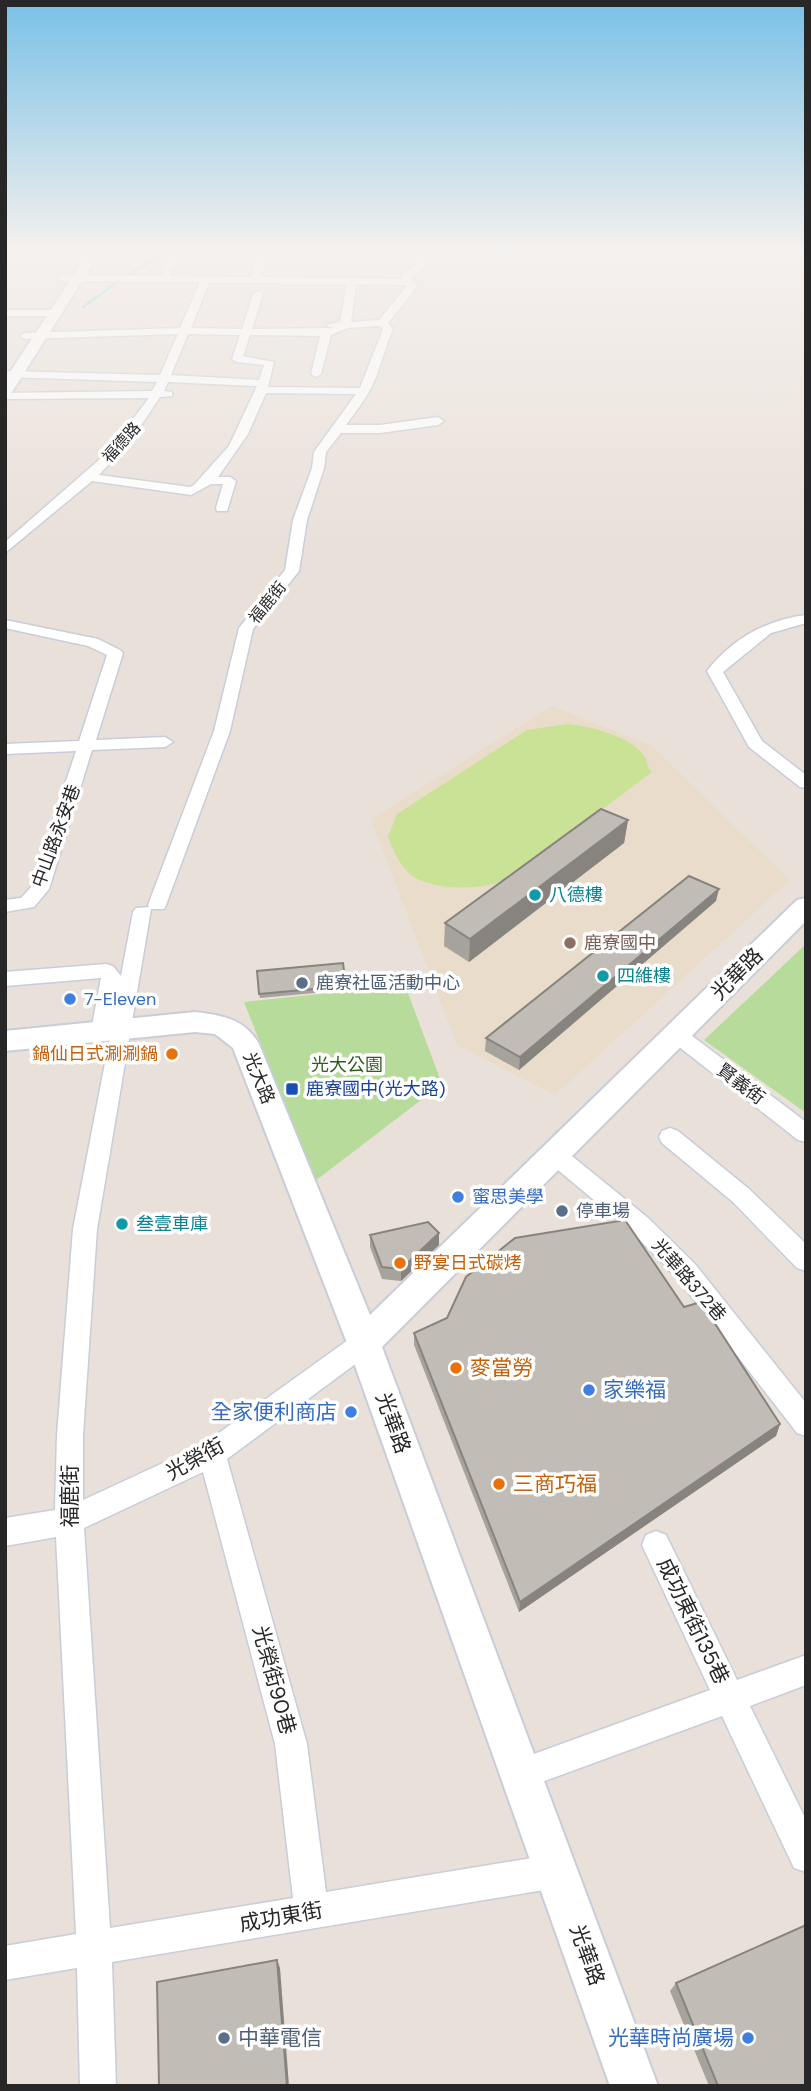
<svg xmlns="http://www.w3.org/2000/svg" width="811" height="2091" font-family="'DM Sans','Noto Sans TC',sans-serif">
<rect width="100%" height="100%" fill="#e9e0d9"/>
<polygon fill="#e9dcca" points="552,706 651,745 790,880 555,1095 457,1045 371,819"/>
<g fill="#b7db9a">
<polygon points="806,944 806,1113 704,1040"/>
<polygon points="405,985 442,1084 315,1181 244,1002"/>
</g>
<path fill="#cae296" d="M567 724C588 725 633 737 645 757 648 763 646 767 652 772L509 879C484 890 434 892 411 875 400 866 393 850 388 837L397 814 527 730Z"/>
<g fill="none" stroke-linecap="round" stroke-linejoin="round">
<g stroke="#74d1e3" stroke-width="2.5">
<polyline points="127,276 168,251"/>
<polyline points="83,307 116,283"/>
</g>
<g stroke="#c8cdd8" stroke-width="3">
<g id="street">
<path d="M174 251H184L169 276 251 277 260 251H270L260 277 402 279 404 272 415 266 421 251H431L422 270 412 275V281L417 285 414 291 388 323 393 329C386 345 382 361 376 377 369 395 357 410 346 425H380L438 417 444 421 438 425 380 433H341L326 452 324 468 307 520 299 571 253 629 230 731 166 905 164 909H151L97 1229 83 1435V1500L202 1445 355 1335 364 1332 373 1335 377 1343 373 1351 227 1459 307 1744 326 1892 556 1854 568 1859 573 1871 568 1883 556 1888 112 1962 116 2086H80L77 1968 5 1980V1946L76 1934 56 1537 5 1546V1518L55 1510 57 1435 73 1229 111 1032 101 1038 94 1036 91 1031 101 978 5 986V972L106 964 113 966 121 976 133 912 136 908 149 907 148 905 214 731 239 628 285 570 293 520 312 468 314 452 356 394 266 393 248 434 218 477H230L236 481 227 511H217L216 508 223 484H211L191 495 92 481 5 553V542L108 452 149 398 5 399V393L152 391 157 382 5 377V371L160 375 178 334 25 339 20 336 25 333 180 328 200 282 63 281 58 278 63 275 160 276ZM209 283 347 284 340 322 326 325 334 328 252 329 263 294 258 291 253 294 242 329 191 328ZM356 284 405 285 407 286 379 320 351 322ZM379 326 383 329 360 388 268 387 274 362 243 356 250 335 320 336 311 374 316 377 321 374 331 335 348 328ZM188 334 240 335 232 359 237 362 264 365 259 380 171 375ZM168 382 257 386 229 446 194 485 190 487 99 475 132 439 160 397 172 396V392L164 391ZM203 1472 275 1744 293 1898 110 1928 84 1528Z"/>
<polygon points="5,257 89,258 94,261 89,264 5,263"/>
<polygon points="5,310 56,310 61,313 56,316 5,316"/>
<path d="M806 615V623L771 633 723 672 762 741 806 775V788L800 787 749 747 707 671C732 639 766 620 806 615Z"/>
<polygon points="5,620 98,639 120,650 123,653 96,740 165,737 173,742 165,747 92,750 49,889 34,907 5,912 5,900 21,898 31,887 76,751 5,754 5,744 79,741 107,655 88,646 5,628"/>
<polygon points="676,1027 683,1029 806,1122 806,1142 798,1140 669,1039 666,1034 669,1029"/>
<polygon points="670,1128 678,1131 749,1189 799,1237 806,1244 806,1271 797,1268 733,1202 662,1143 659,1137 662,1131"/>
<polygon points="554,1145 562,1148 647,1217 695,1264 806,1403 806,1436 797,1433 677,1278 631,1231 546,1160 543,1154 546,1148"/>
<polygon points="656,1531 666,1535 737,1680 806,1655 806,1685 750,1706 806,1820 806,1872 794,1868 722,1716 520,1790 509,1785 504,1774 509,1763 710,1690 642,1545 646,1535"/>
</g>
</g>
<g stroke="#c8cdd8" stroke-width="4">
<g id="secondary">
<polygon points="89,251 101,251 12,392 5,396 5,380"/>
<path d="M806 898V921L382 1347 658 2086H610L347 1343 233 1048 215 1034 195 1032 5 1051V1031L195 1012C222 1015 245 1019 259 1044L370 1315 797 900Z"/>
</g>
</g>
<use href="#street" fill="#fff" fill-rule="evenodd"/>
<use href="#secondary" fill="#fff" fill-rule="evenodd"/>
</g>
<g fill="#a6a29c">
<polygon points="628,820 624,843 469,962 444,946 445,923"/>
<polygon points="716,901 519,1070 485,1051 486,1038"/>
<polygon points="346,986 347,990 260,998 259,994"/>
<polygon points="370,1235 439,1245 401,1281 382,1279 370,1247"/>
<polygon points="684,1307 780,1424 776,1436 519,1612 414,1345 414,1333"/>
<polygon points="676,1983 806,2086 709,2086 670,1991"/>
</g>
<g fill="#87847f">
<polygon points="628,820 624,843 469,962 470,939"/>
<polygon points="719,889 716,901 519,1070 520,1057"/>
<polygon points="439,1233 439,1245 401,1281 401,1269"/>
<polygon points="780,1424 776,1436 519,1612 520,1602"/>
<polygon points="277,1960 280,1968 289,2086 287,2086"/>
</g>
<g fill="#c1bcb5" stroke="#87847f" stroke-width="2">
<polygon points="601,809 628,820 470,939 445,923"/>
<polygon points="689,876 719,889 520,1057 486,1038"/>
<polygon points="343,963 346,986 259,994 257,971"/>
<polygon points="625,1220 684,1307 701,1302 780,1424 520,1602 414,1333 447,1318 466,1277 515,1238"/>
<polygon points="428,1222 439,1233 401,1269 382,1267 370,1235"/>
<polygon points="806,1925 806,2086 718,2086 676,1983"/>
<polygon points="277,1960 287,2086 159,2086 157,1982"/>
</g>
<linearGradient id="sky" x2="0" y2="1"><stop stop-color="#79c0e6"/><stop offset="0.46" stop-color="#f5f1ee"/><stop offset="1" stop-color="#f5f1ee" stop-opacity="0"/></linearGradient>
<rect width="811" height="544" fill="url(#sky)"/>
<g fill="#0f9aa8" stroke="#fff" stroke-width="2.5">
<circle cx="535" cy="895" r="7"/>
<circle cx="603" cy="976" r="7"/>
<circle cx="122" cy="1224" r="7"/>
</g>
<circle fill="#8d6e63" stroke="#fff" stroke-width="2.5" cx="570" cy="943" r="7"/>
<g fill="#5c6f8a" stroke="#fff" stroke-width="2.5">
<circle cx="302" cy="983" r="7"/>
<circle cx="562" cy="1211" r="7"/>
<circle cx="224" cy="2038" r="7"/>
</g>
<g fill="#3f7fe0" stroke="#fff" stroke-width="2.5">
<circle cx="70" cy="999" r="7"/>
<circle cx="458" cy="1197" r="7"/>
<circle cx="589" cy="1390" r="7"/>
<circle cx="351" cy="1412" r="7"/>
<circle cx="748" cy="2038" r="7"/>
</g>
<g fill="#e8710a" stroke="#fff" stroke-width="2.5">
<circle cx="172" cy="1054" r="7"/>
<circle cx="400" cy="1263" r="7"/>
<circle cx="456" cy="1368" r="7"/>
<circle cx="499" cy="1484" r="7"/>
</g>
<rect fill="#1a4fb4" stroke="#fff" stroke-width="2.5" x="285" y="1082" width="14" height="14" rx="3.5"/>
<g text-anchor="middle" stroke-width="7" stroke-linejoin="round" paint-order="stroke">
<g font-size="16" fill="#272727" stroke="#fff">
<text transform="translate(121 442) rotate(-48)" y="6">福德路</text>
<text transform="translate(267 602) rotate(-51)" y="6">福鹿街</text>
</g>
<g font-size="18" fill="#272727" stroke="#fff">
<text transform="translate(56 836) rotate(-70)" y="6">中山路永安巷</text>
<text transform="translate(259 1078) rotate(68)" y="6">光大路</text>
<text transform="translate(741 1084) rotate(37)" y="6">賢義街</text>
<text transform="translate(689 1280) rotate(49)" y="6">光華路372巷</text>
</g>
<g font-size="18" fill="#0d838f" stroke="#fff" text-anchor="start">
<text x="549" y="901">八德樓</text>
<text x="617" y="982">四維樓</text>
<text x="136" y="1230">叁壹車庫</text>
</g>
<g font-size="18" fill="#785e54" stroke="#fff" text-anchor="start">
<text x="584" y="949">鹿寮國中</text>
</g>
<g font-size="18" fill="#4e5e75" stroke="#fff" text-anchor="start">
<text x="316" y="989">鹿寮社區活動中心</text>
<text x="576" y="1217">停車場</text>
</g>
<g font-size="18" fill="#366cbe" stroke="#fff" text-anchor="start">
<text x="84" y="1005">7-Eleven</text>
<text x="472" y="1203">蜜思美學</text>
</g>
<g font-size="18" fill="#c56008" stroke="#fff" text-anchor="end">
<text x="158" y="1060">鍋仙日式涮涮鍋</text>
<text x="414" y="1269" text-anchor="start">野宴日式碳烤</text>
</g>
<g font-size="18" fill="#325c1f" stroke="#fff">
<text x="347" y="1071">光大公園</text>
</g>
<g font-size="18" fill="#164399" stroke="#fff" text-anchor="start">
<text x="306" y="1095">鹿寮國中(光大路)</text>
</g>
<g font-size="21" fill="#272727" stroke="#fff">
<text transform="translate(737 974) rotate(-45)" y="7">光華路</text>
<text transform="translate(393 1423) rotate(70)" y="7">光華路</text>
<text transform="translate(195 1459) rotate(-29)" y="7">光榮街</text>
<text transform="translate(70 1496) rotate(-90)" y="7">福鹿街</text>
<text transform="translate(693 1621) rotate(64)" y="7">成功東街135巷</text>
<text transform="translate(274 1680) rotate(75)" y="7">光榮街90巷</text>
<text transform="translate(281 1917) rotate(-10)" y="7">成功東街</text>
<text transform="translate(587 1955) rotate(70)" y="7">光華路</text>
</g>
<g font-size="21" fill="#c56008" stroke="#fff" text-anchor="start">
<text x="470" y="1375">麥當勞</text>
<text x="513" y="1491">三商巧福</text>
</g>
<g font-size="21" fill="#366cbe" stroke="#fff" text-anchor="end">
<text x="603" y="1397" text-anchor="start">家樂福</text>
<text x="337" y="1419">全家便利商店</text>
<text x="734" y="2045">光華時尚廣場</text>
</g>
<g font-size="21" fill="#4e5e75" stroke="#fff" text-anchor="start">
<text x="238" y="2045">中華電信</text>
</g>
</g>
<rect width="811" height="2091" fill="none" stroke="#272727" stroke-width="14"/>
</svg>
